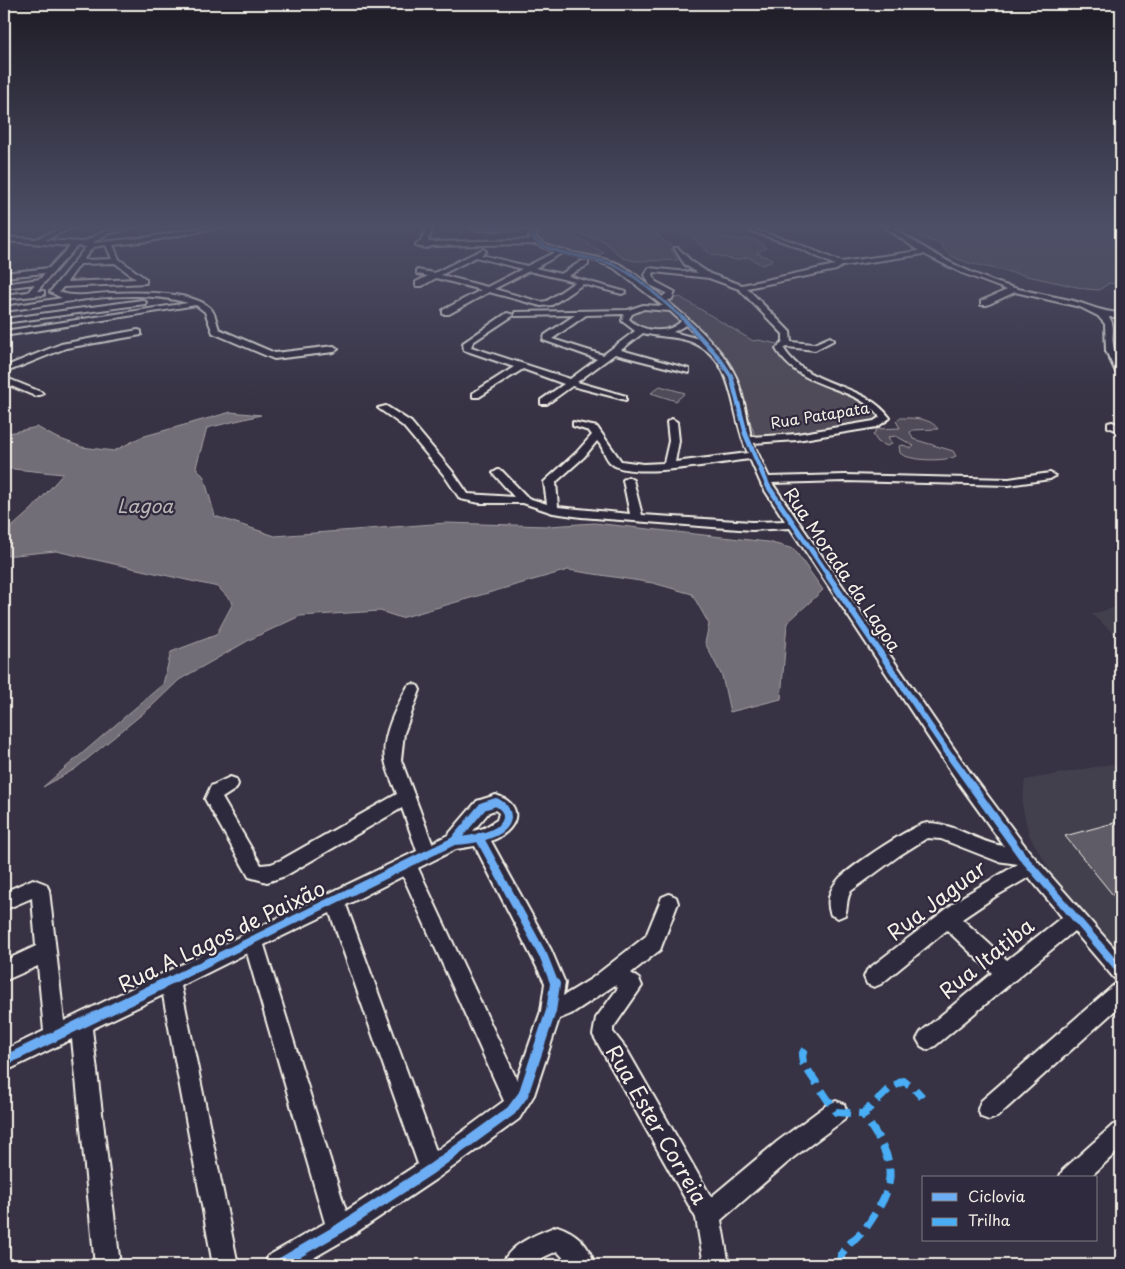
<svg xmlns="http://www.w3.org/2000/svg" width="1125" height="1269" font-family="'Playpen Sans',sans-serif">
<rect width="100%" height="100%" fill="#373244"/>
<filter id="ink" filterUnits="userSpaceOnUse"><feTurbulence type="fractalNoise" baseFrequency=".02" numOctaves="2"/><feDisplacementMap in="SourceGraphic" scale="10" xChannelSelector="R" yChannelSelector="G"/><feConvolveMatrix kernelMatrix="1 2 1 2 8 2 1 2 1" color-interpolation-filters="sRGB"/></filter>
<g filter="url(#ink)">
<g fill="#433f4e">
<polygon points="1121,606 1121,640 1091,614"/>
<polygon points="1121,762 1121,957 1058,884 1029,835 1022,805 1025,780"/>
</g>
<g fill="#504b59" stroke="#a29ea0">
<path d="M538 227H559L604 253C586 261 550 253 537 237Z"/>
<polygon points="570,227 655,227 660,238 672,247 672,252 678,260 635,261 623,258 604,241 576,233"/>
<path d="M681 227H729L718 234C732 244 755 232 766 248L756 253 772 259 770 262 762 265 748 257 736 260 710 254Z"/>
<path d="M910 227 1039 229 1041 227H1121V285L1109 283 1099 290 1086 289 969 263C959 259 944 255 942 244L920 237Z"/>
<path d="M680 297 753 341 758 340 778 344V354L789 365 813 380 833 387 877 411 880 417 879 421C848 426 782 444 755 436L733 370 685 316 668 300Z"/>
<path d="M645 309 672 312 680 322C665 333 645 332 630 321L632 314Z"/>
<polygon points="660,386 685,393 676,401 651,393"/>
<path d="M899 418C911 418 930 417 938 429L913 430 910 432 913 439 953 451 956 456C946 462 908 461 900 453L899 446 903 445 911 448 914 446 896 436 888 437 892 444 887 446 878 442 873 435 877 429 900 428 896 421Z"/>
</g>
<polygon fill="#726e77" stroke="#a6a2a4" points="231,412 261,415 207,428 196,467 204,477 215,516 275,536 446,523 549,526 594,523 768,542 794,549 823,590 787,623 781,699 730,712 722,676 705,643 709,624 692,594 653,583 568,570 401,618 380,611 300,616 251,639 179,680 152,706 75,769 43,787 163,684 171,652 216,635 233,603 218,587 56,551 4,556 4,534 32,509 63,474 4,468 6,452 4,451 4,434 37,427 55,437 82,447 114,451 141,437"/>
<polygon fill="#5f5c67" stroke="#f4f1e8" points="1121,821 1121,905 1065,836"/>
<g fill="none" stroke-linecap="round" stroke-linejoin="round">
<g stroke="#f4f1e8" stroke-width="4">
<g id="minor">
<path d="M64 227H73L45 240 83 242 103 232 135 227 107 234 92 243 150 237 205 227H220L150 241 113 245 119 259 146 279V283L63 287 59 292C74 298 92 294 108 293 132 292 193 290 210 308 216 314 216 322 219 329L275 353 334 346 338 349 334 352 274 359 213 333 205 312 196 305 4 336V331L188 303C128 286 63 304 4 311V307L62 298 50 292 86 247 77 246 37 291H44V295L4 299V295L28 292 35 284 4 288V284L40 279 45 273 4 277V273L49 268 70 246 4 241V237L36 239ZM106 245 112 259 83 260 93 247ZM115 263 136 279 67 282 80 264Z"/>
<path d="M427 227H433L428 241 431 242 531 240 529 237 530 229 475 230 472 228 536 227 535 237C550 254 597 254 619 264 635 272 649 286 662 297L667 293 650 285 645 275 649 268 698 273 685 265 674 248H678L691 261 710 274 742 285 835 265 790 244 751 231V229L794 242 841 262 919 251 885 227H892C931 254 973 277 1018 289 1035 293 1053 296 1070 300 1090 305 1100 312 1121 313V317H1109C1116 327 1111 334 1113 344 1114 356 1122 363 1121 375L1116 372 1106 351 1105 324 1098 316 1080 307 1015 292 987 305H981V301L1007 290 962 273 924 254 842 266 836 270 747 288 790 332 791 342 814 344 830 337 834 340 815 350 787 347 784 349C808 388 864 382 890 418L877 427 797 440 753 443 769 477 845 475 1009 479 1050 473 1055 476 1050 479 1009 485 845 481 772 483 970 772 1028 850 1121 956V981L1114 978 1074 931 935 1046 928 1050 921 1046 917 1039 921 1032 992 973 947 930 881 984 874 987 867 984 864 977 867 970 962 897 1018 864 997 861 941 839 927 838 900 855 851 891C846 899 848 907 845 915L838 918 831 915C826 903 829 890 838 880 847 869 916 822 928 823 955 823 978 843 1004 846L958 782 790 528 752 530 581 517 553 513 523 503H480L460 499 444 475 403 426 378 408 386 406 411 422 452 471 468 494 514 497 493 473 498 470 502 471 528 498 547 504 544 482 576 453 592 435 589 431 573 426V422L597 427 621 461 643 464 664 463 669 441 667 422 672 419 677 422 679 441 675 462 748 453C729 412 738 359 689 341 674 336 658 337 643 333L621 350 689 369V373L615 354 577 382 626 396V400L572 386 547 404H541V400L564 384 523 369 479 397H473V393L514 367 464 350 463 343 507 313 514 315 473 342 471 347 570 379 597 359 543 340 545 335 575 315 518 316H515V312L628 310 643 305 663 306 614 268 596 261 562 253 535 268 561 274 582 261H588V265L568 276 626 292 622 294 583 284 552 305 541 306 489 292 449 314H443V310L481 290 436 278 422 286H416V282L428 276 417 274V270L434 273 483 249 486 251 481 255 527 266 555 252 535 244 432 246 426 248 416 246V244L421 241ZM476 257 522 269 487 287 441 275ZM529 271 575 282 547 301 541 302 494 289ZM654 272 709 278 739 289 783 334V341L776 349C801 392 855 383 880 417L874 421 797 434 751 437C747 417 744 396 736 377 723 348 690 320 667 301L672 299 675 292 656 282 653 275ZM644 309 670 311 681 321C669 335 641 332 629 319L632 314ZM624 314 622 321 635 331 603 355 552 339 586 315ZM686 325 688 327 699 339 673 332ZM597 441C604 447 604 458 612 464 631 480 723 462 750 459L762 486 785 521 752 522 642 515 633 480 628 477 623 480 630 514 558 507 556 482 584 457ZM1029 877 1062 917 1007 960 962 919 996 896Z"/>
<polygon points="142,300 146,302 145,304 4,323 4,319"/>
<polygon points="138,330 141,331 141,335 66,348 4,373 4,367 61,344"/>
<polygon points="4,377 41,392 43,394 35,396 4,383"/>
<polygon points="1112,422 1121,425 1121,432 1108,427 1108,423"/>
<path d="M413 684 418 686 420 690 404 733 401 760 432 843 448 835 477 801 496 795C528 806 516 832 491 841L551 950 565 983 563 996 591 979 646 936 662 897 669 894 676 897 678 903 660 950 631 973 639 979 642 986 613 1028V1032L627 1050 711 1197 778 1141 828 1104 836 1101 844 1104 847 1112 844 1120 794 1157 721 1220 729 1265H704L696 1218 593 1035 596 1018 618 988 615 985 571 1014 559 1019 534 1095 519 1119 439 1177 348 1238 301 1265H265L268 1256 325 1223 247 953 181 986 238 1265H213L163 995 92 1029 120 1265H95L72 1039 4 1072V1050L44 1031 38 966 4 981V961L36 946 32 898 4 910V892L33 879 46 884 49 890 64 1021 417 851 402 808 285 876 267 882 249 877 205 799 211 786 230 777 236 779 238 784 236 789 222 798 261 865 271 864 281 860 397 794C393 783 387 771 385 760 381 736 397 706 408 686ZM495 810 499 813 497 820 484 828 473 831 489 812ZM475 846 545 983 541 1011 517 1080 418 868 456 849ZM403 876 504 1101 436 1151 346 905ZM330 913 418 1164 346 1211 264 945Z"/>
<polygon points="1121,982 1121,1005 997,1117 989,1120 981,1117 978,1109 981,1101 1114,985"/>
<polygon points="1121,1122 1121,1148 1089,1178 1059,1178 1063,1170 1113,1125"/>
<path d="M557 1226C578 1233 588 1244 595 1265H570L557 1251 544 1257 533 1265H502C509 1244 537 1234 557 1226Z"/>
</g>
</g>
<use href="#minor" fill="#2f2a3d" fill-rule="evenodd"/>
<g stroke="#49aef6" stroke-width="8" stroke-dasharray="16 8" stroke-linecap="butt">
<polyline points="805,1049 802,1055 803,1063 836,1112 863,1114 889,1089 903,1081 911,1085 922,1097"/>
<path d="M840 1265C839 1252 848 1245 857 1237 866 1229 872 1219 878 1209 902 1170 885 1148 863 1114"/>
</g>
<g stroke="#2f2a3d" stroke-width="5">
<path id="cycleway-far5" d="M475 228 533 227 532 237C546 255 592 256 614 265 638 275 664 303 684 319"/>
</g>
<g stroke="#2f2a3d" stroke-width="6">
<polyline id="cycleway-far4" points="683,318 719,358 731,376 746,434"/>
</g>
<g stroke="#2f2a3d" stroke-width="8">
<polyline id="cycleway-far3" points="745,433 768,486 830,578"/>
</g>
<g stroke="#2f2a3d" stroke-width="9">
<polyline id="cycleway-far2" points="829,577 952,759"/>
</g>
<g stroke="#2f2a3d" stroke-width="11">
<g id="cycleway-far1">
<polyline points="951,757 1022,856 1121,971"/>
<path d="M496 802C502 805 507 809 507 817 507 835 468 841 454 841L483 806Z"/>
<polyline points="479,837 544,957 555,985"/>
<polyline points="161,985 454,841"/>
</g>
</g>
<g stroke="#2f2a3d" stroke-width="13">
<g id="cycleway">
<polyline points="4,1061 163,984"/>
<polyline points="277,1265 339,1229 431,1169 511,1111 523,1095 551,1011 555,984"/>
</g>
</g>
<use href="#cycleway-far5" stroke="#6dadf4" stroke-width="3"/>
<use href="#cycleway-far4" stroke="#6dadf4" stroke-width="4.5"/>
<use href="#cycleway-far3" stroke="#6dadf4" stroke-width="5"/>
<use href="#cycleway-far2" stroke="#6dadf4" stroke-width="6"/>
<use href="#cycleway-far1" stroke="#6dadf4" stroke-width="8"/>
<use href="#cycleway" stroke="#6dadf4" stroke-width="10"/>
</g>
</g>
<linearGradient id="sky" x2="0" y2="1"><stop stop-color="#1e1c25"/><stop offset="0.56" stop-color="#4d4f67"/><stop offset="1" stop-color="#4d4f67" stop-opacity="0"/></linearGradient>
<rect width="1125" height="405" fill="url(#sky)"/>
<g text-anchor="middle" stroke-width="4.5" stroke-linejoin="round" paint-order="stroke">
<g font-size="15" fill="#f4f1e8" stroke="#2f2a3d">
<text transform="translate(820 416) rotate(-9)" y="5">Rua Patapata</text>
</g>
<g font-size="18" fill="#f4f1e8" stroke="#2f2a3d">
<text transform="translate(842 570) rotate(56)" y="6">Rua Morada da Lagoa</text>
</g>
<g font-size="19" font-style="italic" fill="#bab6b5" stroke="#2f2a3d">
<text x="145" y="513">Lagoa</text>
</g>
<g font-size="21" fill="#f4f1e8" stroke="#2f2a3d">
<text transform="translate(937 901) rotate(-37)" y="7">Rua Jaguar</text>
<text transform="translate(222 937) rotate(-26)" y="7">Rua A Lagos de Paixão</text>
<text transform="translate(987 959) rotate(-39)" y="7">Rua Itatiba</text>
<text transform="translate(656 1125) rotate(60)" y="7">Rua Ester Correia</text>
</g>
</g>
<rect width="1125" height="1269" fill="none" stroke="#2f2a3d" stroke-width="20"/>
<rect x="10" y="10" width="1105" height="1249" fill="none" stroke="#f4f1e8" stroke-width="2" filter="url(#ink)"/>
<rect x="922" y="1176" width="175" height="65" fill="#2f2a3d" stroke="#7e7a81"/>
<rect x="932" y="1193" width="25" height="8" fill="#6dadf4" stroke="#7e7a81"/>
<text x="968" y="1202" font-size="15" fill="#f4f1e8">Ciclovia</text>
<rect x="932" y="1218" width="25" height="8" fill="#49aef6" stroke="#7e7a81"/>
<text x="968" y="1226" font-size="15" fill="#f4f1e8">Trilha</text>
</svg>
